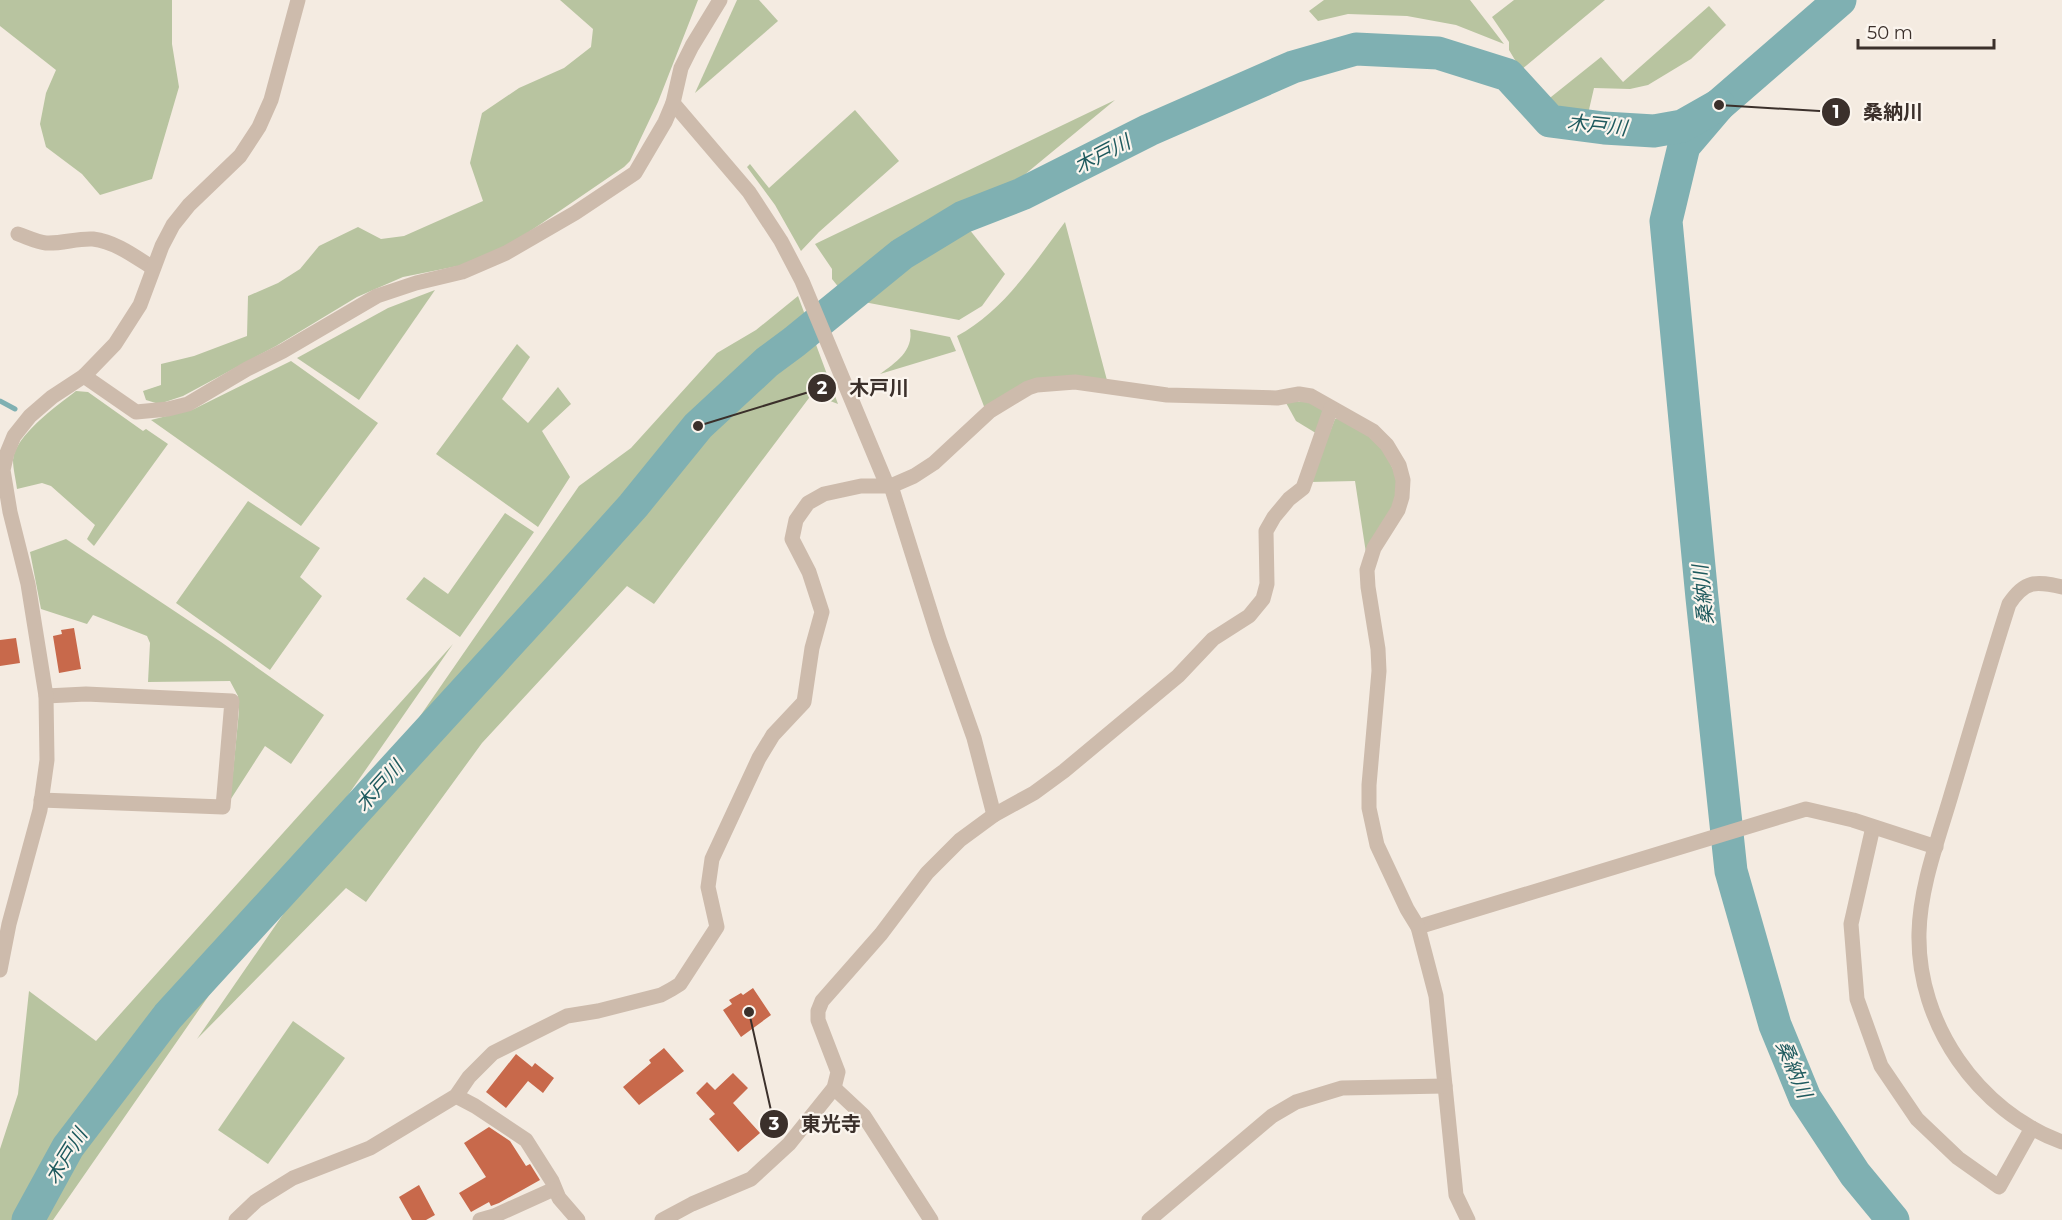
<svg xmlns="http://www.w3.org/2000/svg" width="2062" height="1220" font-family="Montserrat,'Noto Sans JP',sans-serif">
<rect width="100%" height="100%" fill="#f4ebe1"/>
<g fill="#b8c4a0">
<polygon points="0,0 172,0 172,44 179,87 152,179 100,195 82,174 46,147 40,124 46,93 56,70 0,26"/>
<polygon points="560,0 698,0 658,102 630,161 624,167 507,247 463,265 403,277 357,297 276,346 183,396 159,404 146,400 143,391 161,385 161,364 194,356 247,336 248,296 278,283 300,269 319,246 358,227 381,239 404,236 483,201 470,163 482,113 519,88 564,68 591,47 593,29"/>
<polygon points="737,0 759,0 778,21 695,93"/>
<polygon points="1324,0 1470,0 1504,44 1456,25 1407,16 1348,14 1318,21 1309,11"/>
<polygon points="1514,0 1605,0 1521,70 1509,50 1509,42 1492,17"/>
<polygon points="1709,6 1726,25 1691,59 1648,85 1630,89 1594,88 1588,114 1557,114 1546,101 1601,57 1623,82"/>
<polygon points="1115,100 965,224 1005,274 982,306 959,320 848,299 832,279 832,269 815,244"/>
<polygon points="855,110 899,161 819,232 801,251 775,205 747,167 750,164 769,188"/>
<path d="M1065 222 1108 384 1076 379 985 409 957 336C1004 311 1033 264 1065 222Z"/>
<polygon points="435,290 359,400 297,358 388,308"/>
<polygon points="798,296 838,404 812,394 654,604 627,586 482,743 366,902 346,888 197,1039 579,486 631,448 717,353 756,330"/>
<path d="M910 329 950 337 956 351 880 374C895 363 914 351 910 329Z"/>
<polygon points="517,344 530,357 502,399 528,423 558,387 571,404 542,431 570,477 538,527 436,454"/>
<polygon points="291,361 378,423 301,526 151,420 194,409"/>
<path d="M76 391 88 392 143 431 146 429 168 444 94 546 87 539 95 525 51 486 42 483 17 489C16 480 13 469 13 460 15 435 57 406 76 391Z"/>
<polygon points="1285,401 1309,402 1323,409 1319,435 1296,421"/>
<polygon points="1335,419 1342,419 1361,429 1383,448 1399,482 1395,507 1366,553 1355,481 1310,482"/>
<polygon points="248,501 320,548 300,577 322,596 270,670 176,603"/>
<polygon points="505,513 534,532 460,637 406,599 424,577 448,594"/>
<polygon points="66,539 221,642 324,715 291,764 265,746 227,805 233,772 239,711 238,696 230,681 148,682 150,643 147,636 93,615 87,624 41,609 30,552"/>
<polygon points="453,644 53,1220 0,1220 0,1149 18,1094 29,991 96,1041"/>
<polygon points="293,1021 345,1058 268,1164 218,1130"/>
</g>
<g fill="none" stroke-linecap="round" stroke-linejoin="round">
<polyline stroke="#7fb0b2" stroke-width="5" points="0,401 15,409"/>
<g stroke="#7fb0b2" stroke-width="33">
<polyline points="1840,0 1719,105 1684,146 1666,221 1702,598 1731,871 1775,1025 1805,1098 1855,1174 1893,1220"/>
<polyline points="28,1220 68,1147 168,1016 563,584 633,506 698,426 767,362 794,342 902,254 963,217 1022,194 1149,130 1293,67 1356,49 1438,53 1508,75 1550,121 1604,128 1654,131 1682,126 1719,105"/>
</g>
</g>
<g fill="#c8694b">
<polygon points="74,628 81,669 59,673 53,636 62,634 61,630"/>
<polygon points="16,638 20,663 0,666 0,640"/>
<polygon points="753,988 771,1015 741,1037 723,1010 732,1004 729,1000 741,993 743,995"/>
<polygon points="664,1048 684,1071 639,1105 623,1087 651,1063 649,1060"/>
<polygon points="516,1054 532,1067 535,1063 554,1078 543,1093 528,1081 506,1108 486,1092"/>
<polygon points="733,1073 748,1088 733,1103 760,1133 738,1152 709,1119 715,1114 696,1093 707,1082 715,1090"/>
<polygon points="489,1127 510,1141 526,1166 530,1164 540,1180 499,1203 491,1206 489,1202 471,1212 459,1193 486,1177 464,1143"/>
<polygon points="419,1185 435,1215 426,1220 412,1220 399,1197"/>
</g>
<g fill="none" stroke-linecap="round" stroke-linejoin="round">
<g stroke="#cdbbac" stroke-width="15">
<polyline points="673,103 749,192 781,241 802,281 887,485"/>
<path d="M18 234C27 237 37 242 46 243 62 244 77 238 93 239 116 242 134 256 153 268"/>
<polyline points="84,376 136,412 168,409 188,404 247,369 283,351 377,296 416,283 462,272 506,253 575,213 635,173 665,122 673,103 681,68 692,46 720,0"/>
<polyline points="891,486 939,639 974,738 994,815"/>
<path d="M2062 587C2036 581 2025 580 2009 604 1989 666 1971 729 1952 792 1939 837 1920 886 1919 933 1917 1024 1978 1111 2062 1142"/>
<polyline points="41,800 223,807 232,701 86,694 46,696"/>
<polyline points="1873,827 1851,924 1857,999 1881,1066 1917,1119 1958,1158 1999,1187 2032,1128"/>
<polyline points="1418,927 1806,809 1853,820 1936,847"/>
<polyline points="0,970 9,924 40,810 47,760 46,696 28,584 10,512 3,470 7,453 14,436 30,416 52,397 84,376 115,344 140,305 162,246 173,225 189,205 240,156 259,127 271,100 298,0"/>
<polyline points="834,1088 864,1116 931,1220"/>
<polyline points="456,1096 475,1106 526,1140 552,1181 559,1198 578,1220"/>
<polyline points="236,1220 256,1201 293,1178 370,1148 456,1096 469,1077 493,1053 567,1016 598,1011 661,995 672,989 680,984 717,927 708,887 712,859 759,758 773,735 804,702 812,648 822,612 809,572 792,539 796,520 808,503 824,494 861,486 891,486 914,476 934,463 990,411 1028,388 1037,385 1075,382 1167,395 1277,398 1299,394 1311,396 1373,431 1387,445 1399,465 1403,480 1402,497 1398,510 1374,548 1367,570 1368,587 1378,649 1379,671 1369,785 1369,808 1377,845 1407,909 1418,927 1436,996 1456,1195 1468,1220"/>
<polyline points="480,1220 494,1216 554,1189"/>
<polyline points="662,1220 692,1204 751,1179 789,1144 834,1088 838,1072 818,1020 818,1011 822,1001 881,934 927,873 960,840 994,815 1034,793 1064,771 1178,676 1213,639 1249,616 1263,599 1267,584 1266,531 1274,517 1289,499 1303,488 1331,408"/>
<polyline points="1149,1220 1272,1116 1296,1102 1342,1088 1445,1086"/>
</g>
</g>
<g text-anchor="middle" stroke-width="4.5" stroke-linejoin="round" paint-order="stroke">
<g font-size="20" font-style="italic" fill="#1f5a5e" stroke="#fbf5ee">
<text transform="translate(1597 125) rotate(6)" y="7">木戸川</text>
<text transform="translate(1102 154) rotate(-27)" y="7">木戸川</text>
<text transform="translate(1703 595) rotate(-96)" y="7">桑納川</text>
<text transform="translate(379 786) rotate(-48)" y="7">木戸川</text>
<text transform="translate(1794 1069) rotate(67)" y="7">桑納川</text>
<text transform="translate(66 1156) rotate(-58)" y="7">木戸川</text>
</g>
</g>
<path fill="none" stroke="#3b302b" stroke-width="2" d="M1719 105L1836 112M698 426L822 388M749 1012L774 1124"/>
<g fill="#3b302b" stroke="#fbf5ee" stroke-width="2">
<circle cx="1719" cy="105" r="6"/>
<circle cx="698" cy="426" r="6"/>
<circle cx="749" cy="1012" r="6"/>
<circle cx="1836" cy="112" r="15"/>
<circle cx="822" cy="388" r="15"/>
<circle cx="774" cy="1124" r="15"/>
</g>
<g font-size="18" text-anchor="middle" font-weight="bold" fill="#fff">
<text x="1836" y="118">1</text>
<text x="822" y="394">2</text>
<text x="774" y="1130">3</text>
</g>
<g font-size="20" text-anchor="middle" font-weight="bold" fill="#3b302b" stroke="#fbf5ee" stroke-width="4.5" stroke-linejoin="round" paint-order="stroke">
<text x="1893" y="119">桑納川</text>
<text x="879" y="395">木戸川</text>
<text x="831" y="1131">東光寺</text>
</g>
<path d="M1858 39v9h136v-9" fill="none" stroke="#3b302b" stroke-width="3"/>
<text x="1867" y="39" font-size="18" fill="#3b302b" stroke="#fbf5ee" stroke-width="4.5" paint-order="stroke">50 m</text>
</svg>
